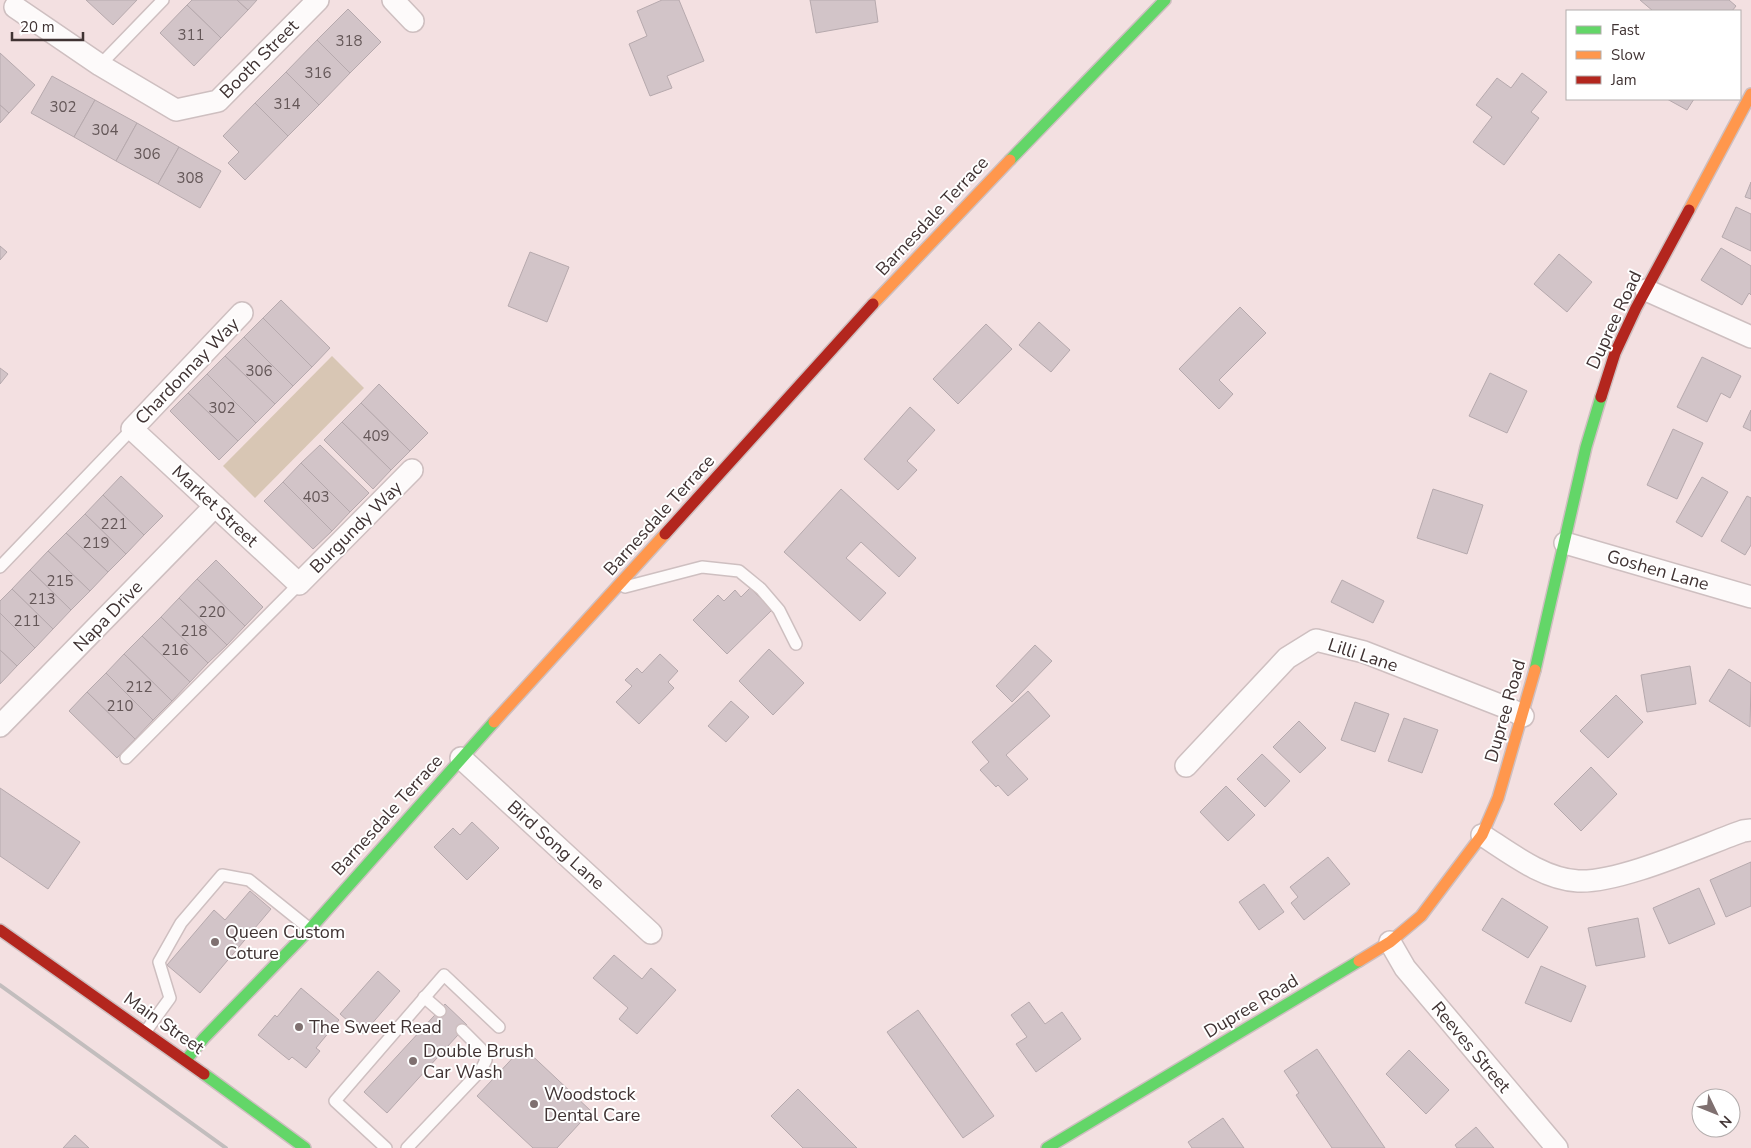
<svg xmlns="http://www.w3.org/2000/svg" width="1751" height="1148" font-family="'Nunito Sans',sans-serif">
<rect width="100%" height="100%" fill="#f3e0e1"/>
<polygon fill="#d8c6b4" points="332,356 364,388 255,498 223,466"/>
<g fill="#d2c4c8" stroke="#b6a9ad">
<polygon points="86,0 137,0 113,25"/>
<polygon points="192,0 237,0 248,10 221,38 187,5"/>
<polygon points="237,0 257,0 248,10"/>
<polygon points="662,0 679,0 704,61 667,76 672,88 650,96 629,44 647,36 637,11"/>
<polygon points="810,0 875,0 878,22 816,33"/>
<polygon points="1640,0 1729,0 1736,6 1732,11 1653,11"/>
<polygon points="187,5 221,38 194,66 160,33"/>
<polygon points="348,9 381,42 350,73 317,40"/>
<polygon points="317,40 350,73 319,105 286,72"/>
<polygon points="0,53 35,85 9,113 0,105"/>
<polygon points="286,72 319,105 288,136 255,103"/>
<polygon points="1522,73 1547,92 1531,112 1539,118 1504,165 1473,142 1492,117 1476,105 1497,78 1511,88"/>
<polygon points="52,76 95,100 74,137 31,113"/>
<polygon points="1667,99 1694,99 1687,110"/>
<polygon points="95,100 137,123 116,161 74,137"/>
<polygon points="255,103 288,136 245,180 228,163 239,152 223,136"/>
<polygon points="0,105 9,113 0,123"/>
<polygon points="137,123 179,147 158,184 116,161"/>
<polygon points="179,147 221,171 200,208 158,184"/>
<polygon points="1751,182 1751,199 1745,197"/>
<polygon points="1736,207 1751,214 1751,251 1722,237"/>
<polygon points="0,246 7,252 0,260"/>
<polygon points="1721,248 1751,266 1751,295 1749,293 1742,305 1701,280"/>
<polygon points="530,252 569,267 547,322 508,306"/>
<polygon points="1559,254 1592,282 1567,312 1534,284"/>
<polygon points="281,300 330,348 312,367 263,318"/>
<polygon points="1240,307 1266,333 1219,380 1233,394 1219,409 1179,369"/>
<polygon points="263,318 312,367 293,386 244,337"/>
<polygon points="1039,322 1070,350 1051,372 1019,345"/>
<polygon points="986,324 1012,349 958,404 933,379"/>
<polygon points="244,337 293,386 275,404 225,356"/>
<polygon points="225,356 275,404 256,423 207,374"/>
<polygon points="1702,357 1741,376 1730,398 1721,393 1707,422 1677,407"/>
<polygon points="0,368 8,374 0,384"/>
<polygon points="1490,373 1527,391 1507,433 1469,416"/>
<polygon points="207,374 256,423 238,441 188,393"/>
<polygon points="379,384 428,433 410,451 361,403"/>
<polygon points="188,393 238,441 219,460 170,411"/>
<polygon points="361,403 410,451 391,470 342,422"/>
<polygon points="910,407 935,430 907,461 917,470 898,490 864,459"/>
<polygon points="1751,410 1751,431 1743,427"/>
<polygon points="342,422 391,470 373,489 324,440"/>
<polygon points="1673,429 1703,443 1677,499 1647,485"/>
<polygon points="320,445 369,493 350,512 301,463"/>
<polygon points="301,463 350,512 332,531 283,482"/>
<polygon points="121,476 163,516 144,535 103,495"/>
<polygon points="1702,477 1728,492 1702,537 1676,522"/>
<polygon points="283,482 332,531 313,549 264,501"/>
<polygon points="841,489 916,558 899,577 861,542 846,558 886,593 860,621 784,552"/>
<polygon points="1433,489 1483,505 1467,554 1417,538"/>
<polygon points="103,495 144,535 126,554 85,514"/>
<polygon points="1747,496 1751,498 1751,545 1745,555 1721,541"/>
<polygon points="85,514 126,554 108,572 66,533"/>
<polygon points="66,533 108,572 90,591 48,551"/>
<polygon points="48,551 90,591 71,610 30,570"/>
<polygon points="216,560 263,607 245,626 197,579"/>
<polygon points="30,570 71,610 53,629 12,589"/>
<polygon points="197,579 245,626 227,645 179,598"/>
<polygon points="1342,580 1384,601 1373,623 1331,602"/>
<polygon points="750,588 772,610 727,654 693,620 718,595 724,601 735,590 741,597"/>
<polygon points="12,589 53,629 35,648 0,613 0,601"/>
<polygon points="179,598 227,645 208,663 161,617"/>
<polygon points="0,613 35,648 17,666 0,650"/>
<polygon points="161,617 208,663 190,682 142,636"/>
<polygon points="142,636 190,682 172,701 124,654"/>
<polygon points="1035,645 1052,661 1012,702 996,686"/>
<polygon points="769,649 804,683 773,715 739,681"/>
<polygon points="0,650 17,666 0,684"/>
<polygon points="124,654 172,701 153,720 106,673"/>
<polygon points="660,654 678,671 668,682 674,688 639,724 616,702 632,686 625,680 637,668 642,673"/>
<polygon points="1690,666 1696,704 1647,712 1641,675"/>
<polygon points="1729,669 1751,683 1750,727 1709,701"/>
<polygon points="106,673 153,720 135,739 87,692"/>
<polygon points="1028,691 1050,716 1006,755 1028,779 1008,796 998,785 996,787 980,770 989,762 972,742"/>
<polygon points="87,692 135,739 117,758 69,711"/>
<polygon points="1616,695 1643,722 1608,758 1580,731"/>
<polygon points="731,701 749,717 726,742 708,726"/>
<polygon points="1355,702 1389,714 1375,752 1341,740"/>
<polygon points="1404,718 1438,730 1422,773 1388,761"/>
<polygon points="1299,721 1326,748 1300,773 1273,747"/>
<polygon points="1262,754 1290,781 1265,807 1237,779"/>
<polygon points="1591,767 1617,794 1581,831 1554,804"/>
<polygon points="1226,786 1255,815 1228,841 1200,812"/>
<polygon points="0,788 80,842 48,889 0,856"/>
<polygon points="472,822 499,848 467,880 434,847 453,828 460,835"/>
<polygon points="1328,857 1350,884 1304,920 1291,903 1298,897 1290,887"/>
<polygon points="1751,862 1751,906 1726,917 1710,880"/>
<polygon points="1264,884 1284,912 1259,930 1239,902"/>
<polygon points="1699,888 1715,924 1669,944 1653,908"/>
<polygon points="250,891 271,909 200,993 167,965 214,910 225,920"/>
<polygon points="1502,898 1548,927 1528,958 1482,930"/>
<polygon points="1638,918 1645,957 1596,966 1588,928"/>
<polygon points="614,955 642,979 651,968 676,990 637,1034 619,1019 628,1008 593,978"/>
<polygon points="1541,966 1586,986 1571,1022 1525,1003"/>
<polygon points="378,971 400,991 363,1034 340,1014"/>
<polygon points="301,988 339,1020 316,1048 320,1051 306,1068 292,1057 289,1060 258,1035 275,1015 277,1017"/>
<polygon points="1029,1002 1045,1024 1062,1012 1081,1039 1036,1072 1016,1044 1027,1037 1011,1015"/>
<polygon points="445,1004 467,1025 387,1113 364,1092"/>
<polygon points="918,1010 994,1116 963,1138 887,1032"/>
<polygon points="523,1047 591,1111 557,1148 533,1148 477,1096"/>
<polygon points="1317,1049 1385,1148 1332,1148 1296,1095 1299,1093 1284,1071"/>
<polygon points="1409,1050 1449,1090 1426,1114 1386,1074"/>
<polygon points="798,1089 857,1148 803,1148 771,1116"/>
<polygon points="1223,1118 1244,1148 1192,1148 1188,1142"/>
<polygon points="1476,1127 1494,1148 1457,1148 1455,1145"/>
<polygon points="75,1135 89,1148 63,1148"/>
</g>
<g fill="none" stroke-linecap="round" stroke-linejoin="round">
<g stroke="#cebfc0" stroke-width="14">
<g id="lane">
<polyline points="100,65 163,0"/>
<polyline points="0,567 132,429"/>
<polyline points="625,587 702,567 739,571 761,589 779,610 796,644"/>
<polyline points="126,758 299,584"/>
<polyline points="424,997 440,1011"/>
<polyline points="146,1031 170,998 159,962 181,923 222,875 249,880 310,929"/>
<polyline points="386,1148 335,1101 444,975 499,1027"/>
<polyline points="407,1148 481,1070 486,1060 481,1049 462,1030"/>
</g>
</g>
<g stroke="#cebfc0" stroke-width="24">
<g id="street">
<polyline points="393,0 413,21"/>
<polyline points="15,7 100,65 176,110 218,101 318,0"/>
<polyline points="1646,290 1751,337"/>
<polyline points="242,313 132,429 299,584 412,470"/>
<polyline points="1565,543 1751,597"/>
<polyline points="0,726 215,506"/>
<polyline points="461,758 651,933"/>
<polyline points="1186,766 1287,658 1316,640 1364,652 1510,709 1523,716"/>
<path d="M1482 835C1510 853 1543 879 1578 881 1620 883 1701 846 1743 831L1751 830"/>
<polyline points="1390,942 1405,968 1557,1148"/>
</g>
</g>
<g stroke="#cebfc0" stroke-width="14">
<g id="fast">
<polyline points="1010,160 1165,0"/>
<polyline points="1535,670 1586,447 1601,397"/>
<polyline points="186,1060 204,1038 310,929 494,722"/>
<polyline points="204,1074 305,1148"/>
<polyline points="1047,1148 1359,961"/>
</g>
</g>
<g stroke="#cebfc0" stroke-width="14">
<g id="slow">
<polyline points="1689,210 1751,94"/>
<polyline points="873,304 1010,160"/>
<polyline points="494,722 665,534"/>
<polyline points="1359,961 1390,942 1421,916 1482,835 1498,798 1535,670"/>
</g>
</g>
<g stroke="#cebfc0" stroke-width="14">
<g id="jam">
<polyline points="1601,397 1615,353 1636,308 1689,210"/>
<polyline points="665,534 873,304"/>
<polyline points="0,930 204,1074"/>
</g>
</g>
<use href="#lane" stroke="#fdfafa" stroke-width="11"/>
<use href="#street" stroke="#fdfafa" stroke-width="21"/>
<use href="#fast" stroke="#63d668" stroke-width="11"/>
<use href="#slow" stroke="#ff974d" stroke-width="11"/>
<use href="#jam" stroke="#b3261e" stroke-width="11"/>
<polyline stroke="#c2bdbd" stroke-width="4" points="0,985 226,1148"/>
</g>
<g fill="#7f7070" stroke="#fff" stroke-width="2">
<circle cx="215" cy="942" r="5"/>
<circle cx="299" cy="1027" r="5"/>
<circle cx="413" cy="1061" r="5"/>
<circle cx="534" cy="1104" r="5"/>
</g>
<g text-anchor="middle" stroke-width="4" stroke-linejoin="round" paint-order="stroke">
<g font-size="15" fill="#645758">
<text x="191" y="40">311</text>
<text x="349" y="46">318</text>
<text x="318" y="78">316</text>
<text x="287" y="109">314</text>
<text x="63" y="112">302</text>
<text x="105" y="135">304</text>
<text x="147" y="159">306</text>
<text x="190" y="183">308</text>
<text x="259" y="376">306</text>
<text x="222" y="413">302</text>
<text x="376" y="441">409</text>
<text x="316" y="502">403</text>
<text x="114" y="529">221</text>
<text x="96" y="548">219</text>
<text x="60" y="586">215</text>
<text x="42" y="604">213</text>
<text x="212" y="617">220</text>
<text x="27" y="626">211</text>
<text x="194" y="636">218</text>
<text x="175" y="655">216</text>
<text x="139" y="692">212</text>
<text x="120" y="711">210</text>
</g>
<g font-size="18" fill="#403333" stroke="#fff">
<text transform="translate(259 59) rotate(-45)" y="6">Booth Street</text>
<text transform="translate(932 216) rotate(-47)" y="6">Barnesdale Terrace</text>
<text transform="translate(1614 320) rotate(-65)" y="6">Dupree Road</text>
<text transform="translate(187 371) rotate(-46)" y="6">Chardonnay Way</text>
<text transform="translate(215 506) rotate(43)" y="6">Market Street</text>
<text transform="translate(659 515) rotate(-48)" y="6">Barnesdale Terrace</text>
<text transform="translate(356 527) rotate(-45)" y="6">Burgundy Way</text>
<text transform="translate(1658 570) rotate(16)" y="6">Goshen Lane</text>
<text transform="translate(108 616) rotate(-46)" y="6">Napa Drive</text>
<text transform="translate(1363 655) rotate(18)" y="6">Lilli Lane</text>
<text transform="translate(1505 711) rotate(-74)" y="6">Dupree Road</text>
<text transform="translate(387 815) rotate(-48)" y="6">Barnesdale Terrace</text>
<text transform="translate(556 845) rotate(42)" y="6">Bird Song Lane</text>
<text transform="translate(1251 1006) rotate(-31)" y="6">Dupree Road</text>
<text transform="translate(164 1023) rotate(35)" y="6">Main Street</text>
<text transform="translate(1471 1047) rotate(50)" y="6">Reeves Street</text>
</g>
<g font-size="18" fill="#403333" stroke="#fff" text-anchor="start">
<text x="225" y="938">Queen Custom<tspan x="225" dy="21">Coture</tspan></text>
<text x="309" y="1033">The Sweet Read</text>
<text x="423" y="1057">Double Brush<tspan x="423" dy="21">Car Wash</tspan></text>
<text x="544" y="1100">Woodstock<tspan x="544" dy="21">Dental Care</tspan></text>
</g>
</g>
<rect x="1566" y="10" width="175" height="90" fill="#ffffff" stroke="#b3adad"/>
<rect x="1576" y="26" width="25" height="8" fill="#63d668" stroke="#b3adad"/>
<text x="1611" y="35" font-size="15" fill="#403333">Fast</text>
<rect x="1576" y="51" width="25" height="8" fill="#ff974d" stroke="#b3adad"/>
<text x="1611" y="60" font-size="15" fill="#403333">Slow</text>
<rect x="1576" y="76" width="25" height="8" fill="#b3261e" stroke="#b3adad"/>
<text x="1611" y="85" font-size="15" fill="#403333">Jam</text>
<g transform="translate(1716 1113) rotate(133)"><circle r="24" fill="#ffffff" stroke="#b3adad"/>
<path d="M0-4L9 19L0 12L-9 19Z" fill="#7f7070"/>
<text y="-8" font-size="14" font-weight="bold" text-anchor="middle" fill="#403333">N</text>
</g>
<path d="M12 32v8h71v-8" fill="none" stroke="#403333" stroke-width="2.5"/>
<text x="20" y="32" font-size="15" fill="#403333" stroke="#ffffff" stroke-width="4" paint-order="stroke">20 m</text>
</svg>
